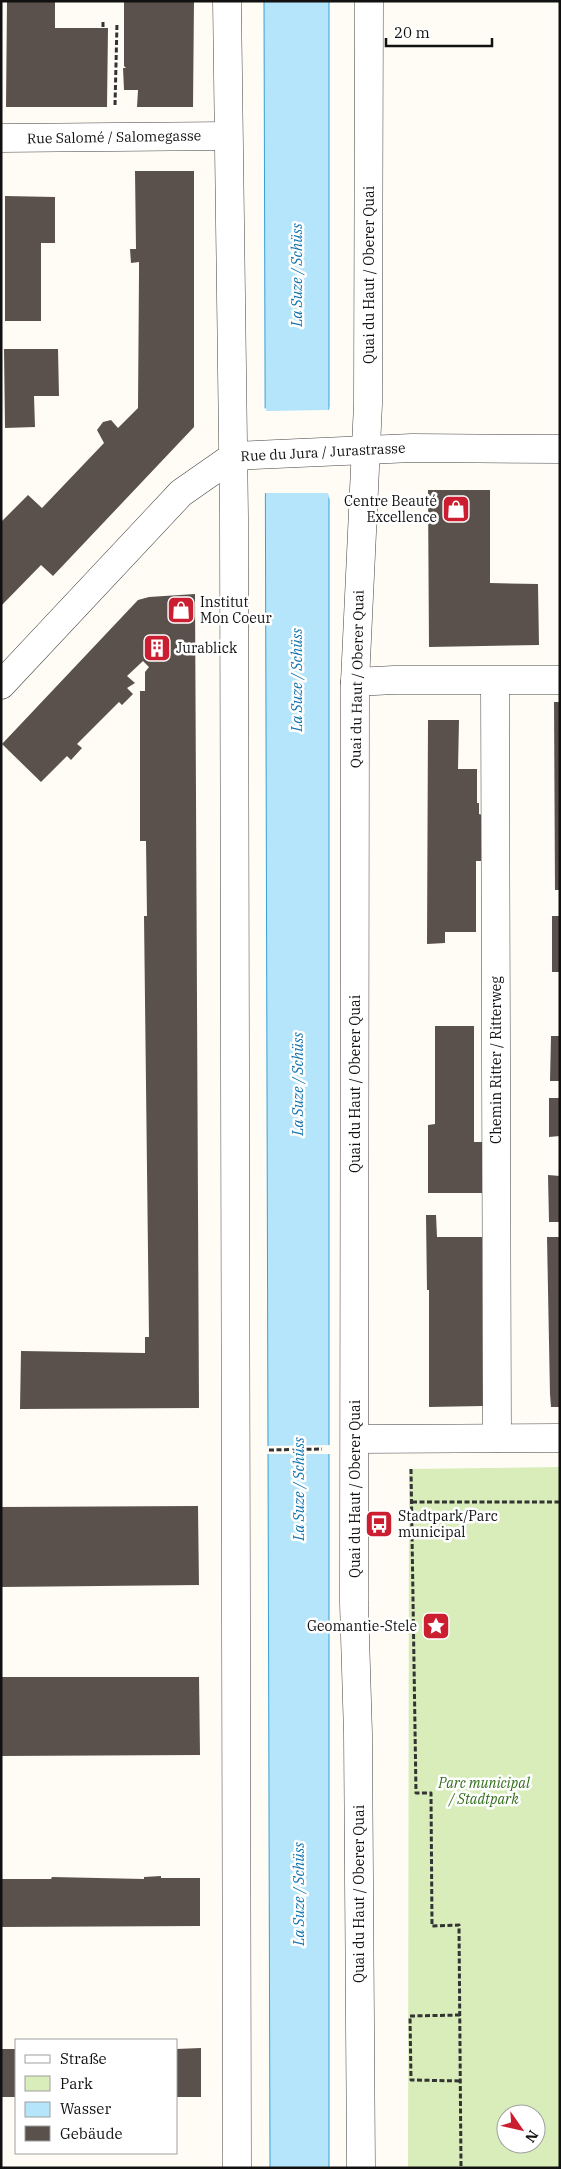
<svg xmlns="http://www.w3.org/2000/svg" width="561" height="2169" font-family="'IBM Plex Serif',serif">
<rect width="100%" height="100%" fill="#fffcf5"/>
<path fill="#d8edba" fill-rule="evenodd" d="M560 1467V2168H408L409 1469ZM506 2114H536V2144H506Z"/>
<polygon fill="#b5e5fa" stroke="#37a1d6" points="264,1 329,1 329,2168 270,2168"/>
<g fill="#fffcf5">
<polygon points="330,406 331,496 329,499 328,493 265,493 263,499 263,409 266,408 266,411 329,410"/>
<polygon points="331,1445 331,1454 266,1454 266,1446"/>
</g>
<g fill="#5a514c">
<polygon points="7,1 55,1 55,28 108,28 107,107 6,107"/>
<polygon points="124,1 194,1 193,107 137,107 138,90 124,90 123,68 126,68 124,66"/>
<polygon points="135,171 194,171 194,427 53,576 41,565 1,606 1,522 28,495 42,508 104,443 97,430 103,422 111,420 118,428 138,408 139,274 139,262 131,263 130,249 136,249"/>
<polygon points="5,196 55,197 55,243 41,243 41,321 5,321"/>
<polygon points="4,349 58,349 59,396 34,396 35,427 5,428"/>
<polygon points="428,490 490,490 490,583 538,584 539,645 429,647"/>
<polygon points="195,594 199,1408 20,1409 21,1351 145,1353 145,1337 149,1337 144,916 147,916 146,841 140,841 140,691 145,691 145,672 149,667 143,661 127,676 135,683 127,688 133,694 122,705 119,702 77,744 82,748 71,760 67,756 41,782 2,744 138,600 149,597"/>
<polygon points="554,702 560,702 560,890 555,890"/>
<polygon points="428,720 459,720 458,769 477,769 477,803 479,803 479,814 482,815 482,861 476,861 476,932 445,932 445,943 427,944"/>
<rect x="552" y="916" width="8" height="56"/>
<polygon points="435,1026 474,1026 474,1142 482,1142 483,1193 428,1193 428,1125 435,1124"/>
<polygon points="551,1036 560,1036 560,1081 550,1081"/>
<polygon points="549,1098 560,1098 560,1136 549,1137"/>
<polygon points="548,1175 560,1176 560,1222 549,1222"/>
<polygon points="426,1215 436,1215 437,1237 482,1237 483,1406 429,1407 429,1290 427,1290"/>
<polygon points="547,1237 560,1237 560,1407 551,1407 550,1394"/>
<polygon points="198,1506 199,1585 1,1587 1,1507"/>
<polygon points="1,1677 199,1677 200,1755 1,1756"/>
<polygon points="161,1876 161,1878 200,1878 200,1926 1,1927 1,1879 51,1879 52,1877 144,1879 144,1877"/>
<polygon points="201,2048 201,2097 176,2097 176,2049"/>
<rect x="1" y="2049" width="15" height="48"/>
</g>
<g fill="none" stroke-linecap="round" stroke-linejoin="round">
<g stroke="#444" stroke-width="29">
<g id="minor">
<polyline points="227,1 234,516 237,2168"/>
<polyline points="1,138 228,136"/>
<polyline points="495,681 497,1438"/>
<polyline points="355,682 394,680 560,680"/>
<polyline points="1,685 181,493 234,456 412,448 560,449"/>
<polyline points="355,1439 560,1438"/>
<polyline points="361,2168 358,1734 354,1603 355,682 368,404 369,1"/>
</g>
</g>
<g stroke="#333" stroke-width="3" stroke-dasharray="5 2.5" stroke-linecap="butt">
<polyline points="103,22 103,28"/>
<polyline points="115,105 117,23"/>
<polyline points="269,1450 322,1449"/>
<polyline points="411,1469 416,1793 431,1793 432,1926 459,1925 461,2168"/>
<polyline points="412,1502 560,1502"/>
<polyline points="460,2015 410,2016 411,2080 461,2081"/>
</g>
<use href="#minor" stroke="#fff" stroke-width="28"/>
</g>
<defs>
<g id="shop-square" transform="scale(1.4375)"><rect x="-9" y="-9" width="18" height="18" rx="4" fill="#cc1e31" stroke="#fff"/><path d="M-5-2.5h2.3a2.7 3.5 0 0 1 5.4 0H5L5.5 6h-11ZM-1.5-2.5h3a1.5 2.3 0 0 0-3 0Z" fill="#fff"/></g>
<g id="building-square" transform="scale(1.4375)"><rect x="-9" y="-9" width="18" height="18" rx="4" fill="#cc1e31" stroke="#fff"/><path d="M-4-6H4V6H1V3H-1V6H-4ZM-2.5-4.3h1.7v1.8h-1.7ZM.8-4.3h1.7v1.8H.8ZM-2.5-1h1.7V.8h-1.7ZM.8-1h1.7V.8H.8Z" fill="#fff"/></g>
<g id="bus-square" transform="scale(1.4375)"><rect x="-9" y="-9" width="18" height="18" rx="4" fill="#cc1e31" stroke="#fff"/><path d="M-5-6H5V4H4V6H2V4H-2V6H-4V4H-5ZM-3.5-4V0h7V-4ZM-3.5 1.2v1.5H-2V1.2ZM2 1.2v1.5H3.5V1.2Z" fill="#fff"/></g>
<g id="sight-square" transform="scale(1.4375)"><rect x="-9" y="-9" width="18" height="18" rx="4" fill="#cc1e31" stroke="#fff"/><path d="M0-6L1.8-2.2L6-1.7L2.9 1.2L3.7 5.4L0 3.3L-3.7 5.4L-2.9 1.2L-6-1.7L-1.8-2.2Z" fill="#fff"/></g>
</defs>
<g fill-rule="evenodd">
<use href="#shop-square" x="456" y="509"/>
<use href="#shop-square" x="181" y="610"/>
<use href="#building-square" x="157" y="648"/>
<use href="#bus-square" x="379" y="1524"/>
<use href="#sight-square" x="436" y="1626"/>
</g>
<g text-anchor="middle" stroke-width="5" stroke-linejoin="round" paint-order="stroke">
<g font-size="14" fill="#111" stroke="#fff">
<text transform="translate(114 137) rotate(-1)" y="5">Rue Salomé / Salomegasse</text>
<text transform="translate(369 275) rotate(-90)" y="5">Quai du Haut / Oberer Quai</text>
<text transform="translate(323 452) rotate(-3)" y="5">Rue du Jura / Jurastrasse</text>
<text transform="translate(357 679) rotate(-89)" y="5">Quai du Haut / Oberer Quai</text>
<text transform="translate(496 1060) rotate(-90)" y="5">Chemin Ritter / Ritterweg</text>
<text transform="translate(355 1084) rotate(-90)" y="5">Quai du Haut / Oberer Quai</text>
<text transform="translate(355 1489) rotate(-90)" y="5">Quai du Haut / Oberer Quai</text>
<text transform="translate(359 1894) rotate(-90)" y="5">Quai du Haut / Oberer Quai</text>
</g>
<g font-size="14" fill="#111" stroke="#fff" text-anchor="start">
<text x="437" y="506" text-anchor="end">Centre Beauté<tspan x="437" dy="16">Excellence</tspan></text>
<text x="200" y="607">Institut<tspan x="200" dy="16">Mon Coeur</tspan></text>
<text x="176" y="653">Jurablick</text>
<text x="398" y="1521">Stadtpark/Parc<tspan x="398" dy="16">municipal</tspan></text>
<text x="417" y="1631" text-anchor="end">Geomantie-Stele</text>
</g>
<g font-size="14" font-style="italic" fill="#326e1b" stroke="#fff">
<text x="484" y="1788">Parc municipal<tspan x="484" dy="16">/ Stadtpark</tspan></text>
</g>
<g font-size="15" font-style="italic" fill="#1072ad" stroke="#fff">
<text transform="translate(297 275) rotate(-90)" y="5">La Suze / Schüss</text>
<text transform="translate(297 680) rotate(-90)" y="5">La Suze / Schüss</text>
<text transform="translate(298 1084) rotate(-90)" y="5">La Suze / Schüss</text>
<text transform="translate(299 1489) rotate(-90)" y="5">La Suze / Schüss</text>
<text transform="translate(299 1894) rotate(-90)" y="5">La Suze / Schüss</text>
</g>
</g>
<rect width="561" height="2169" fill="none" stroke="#111111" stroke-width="5"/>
<rect x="15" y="2039" width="162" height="115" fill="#ffffff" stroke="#a0a0a0"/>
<rect x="25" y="2055" width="25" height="8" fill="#ffffff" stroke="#a0a0a0"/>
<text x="60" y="2064" font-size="15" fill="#111111">Straße</text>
<rect x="25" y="2076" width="25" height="15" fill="#d8edba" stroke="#a0a0a0"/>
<text x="60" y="2089" font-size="15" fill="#111111">Park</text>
<rect x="25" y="2102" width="25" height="15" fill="#b5e5fa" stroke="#a0a0a0"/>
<text x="60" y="2114" font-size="15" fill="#111111">Wasser</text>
<rect x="25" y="2126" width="25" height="15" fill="#5a514c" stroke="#a0a0a0"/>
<text x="60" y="2139" font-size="15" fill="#111111">Gebäude</text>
<g transform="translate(521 2129) rotate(124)"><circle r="24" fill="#ffffff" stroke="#a0a0a0"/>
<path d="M0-4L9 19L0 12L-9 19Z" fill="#cc1e31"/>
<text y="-8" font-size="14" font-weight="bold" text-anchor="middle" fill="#111111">N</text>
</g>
<path d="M386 38v8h106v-8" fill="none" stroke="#111111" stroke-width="2.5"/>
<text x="394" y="38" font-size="15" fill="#111111" stroke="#ffffff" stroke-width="4" paint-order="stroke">20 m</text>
</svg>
